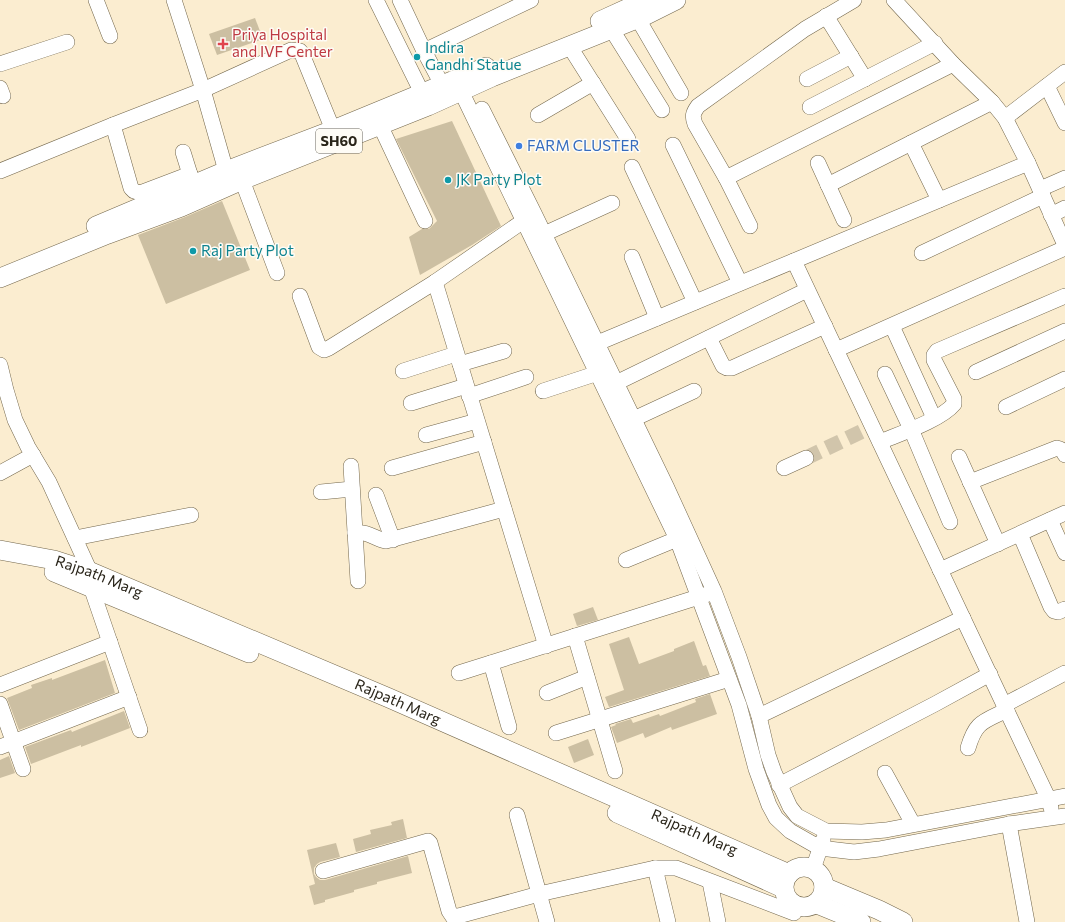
<svg xmlns="http://www.w3.org/2000/svg" width="1065" height="922" font-family="Commissioner,sans-serif">
<rect width="100%" height="100%" fill="#fbedd0"/>
<g fill="#ccbfa2">
<polygon points="255,18 263,39 217,55 209,34"/>
<polygon points="452,121 501,226 472,245 420,275 409,237 422,229 429,229 437,221 396,139"/>
<polygon points="222,201 250,270 166,304 138,235 185,217"/>
<polygon points="593,607 598,620 577,626 573,614"/>
<polygon points="629,637 639,664 674,651 674,649 694,641 703,666 706,665 710,676 609,707 605,697 624,690 609,644"/>
<polygon points="105,660 115,693 19,730 7,698 32,688 31,685 52,678 52,680"/>
<polygon points="710,694 717,714 672,730 671,727 645,738 643,733 617,743 611,727 616,725 615,724 631,719 633,723 659,714 660,716 696,702 695,699"/>
<polygon points="124,711 130,728 81,747 81,745 31,764 25,747 71,730 72,732"/>
<polygon points="588,739 594,755 574,763 568,747"/>
<polygon points="9,756 15,773 0,778 0,760"/>
<polygon points="403,819 407,838 356,852 353,839 371,834 370,830 392,825 391,822"/>
<polygon points="336,843 340,857 320,862 317,864 314,868 314,874 316,877 320,880 325,880 408,856 412,873 377,882 377,884 354,890 354,892 325,900 325,902 314,905 309,886 315,884 307,850"/>
</g>
<g fill="none" stroke-linecap="round" stroke-linejoin="round">
<polyline stroke="#d1c5ab" stroke-width="15" stroke-dasharray="15 8" stroke-linecap="butt" points="806,458 865,430"/>
<g stroke="#73674c" stroke-width="16">
<g id="minor">
<polyline points="96,0 110,36"/>
<polyline points="174,0 203,90 226,171"/>
<polyline points="376,0 427,103"/>
<polyline points="400,0 424,51 447,94"/>
<polyline points="894,0 953,64 992,102 1005,118 1028,163 1065,245"/>
<polyline points="826,16 865,79"/>
<polyline points="638,19 681,93"/>
<polyline points="612,30 662,110"/>
<polyline points="570,47 628,139"/>
<polyline points="424,51 531,0"/>
<polyline points="0,64 67,42"/>
<polyline points="807,79 851,56"/>
<polyline points="1047,86 1065,123"/>
<polyline points="0,88 3,96"/>
<polyline points="461,91 677,539 739,705 756,769 769,805 776,818 790,831 820,848 854,852 879,849 1009,824 1065,816"/>
<polyline points="810,107 935,43"/>
<polyline points="482,109 534,213 667,488 714,591 739,657 759,716 768,755 774,772 790,807 797,816 826,831 862,832 886,830 1065,796"/>
<polyline points="538,115 593,83"/>
<polyline points="1005,118 1065,72"/>
<polyline points="113,125 131,188 134,191 140,193 190,174"/>
<polyline points="380,125 425,221"/>
<polyline points="911,143 939,200"/>
<polyline points="673,145 740,283"/>
<polyline points="183,152 193,184"/>
<polyline points="818,163 844,220"/>
<polyline points="632,167 695,302"/>
<polyline points="0,171 113,125 203,90 291,50 300,51 302,54 333,130"/>
<polyline points="726,178 953,64"/>
<polyline points="242,180 277,273"/>
<polyline points="828,185 992,102"/>
<polyline points="1040,189 1065,178"/>
<polyline points="1051,215 1065,208"/>
<path d="M750 226 726 178 695 124C692 116 693 113 698 106L805 29 854 0"/>
<polyline points="544,234 612,203"/>
<polyline points="922,253 1043,196"/>
<polyline points="632,257 657,318"/>
<polyline points="794,261 1049,800 1051,808"/>
<polyline points="435,282 546,646"/>
<polyline points="300,296 319,347 324,350 329,348 435,282 532,215"/>
<polyline points="892,326 934,418"/>
<polyline points="709,338 723,366 727,368 732,368 825,326"/>
<polyline points="588,347 1028,163"/>
<polyline points="836,350 1065,248"/>
<polyline points="460,364 504,351"/>
<polyline points="0,365 6,390 15,420 28,447 49,482 93,578"/>
<polyline points="403,371 456,354"/>
<polyline points="976,372 1065,331"/>
<polyline points="885,374 911,429 950,522"/>
<polyline points="616,383 807,290"/>
<polyline points="543,391 598,373"/>
<polyline points="469,396 526,377"/>
<polyline points="411,403 466,386"/>
<polyline points="1006,407 1065,379"/>
<polyline points="625,423 694,391"/>
<polyline points="426,435 477,421"/>
<path d="M880 442C899 434 941 420 954 404V399L934 360V355L937 351 1065 296"/>
<polyline points="959,457 998,544"/>
<polyline points="351,466 358,581"/>
<polyline points="392,468 484,442"/>
<polyline points="784,468 806,458"/>
<polyline points="0,473 33,455"/>
<path d="M970 482 1057 448C1062 449 1063 451 1065 455"/>
<polyline points="321,492 352,489"/>
<polyline points="376,495 393,540"/>
<polyline points="1050,520 1065,553"/>
<path d="M355 533C369 531 374 539 386 541L504 509"/>
<polyline points="1020,534 1051,607 1054,611 1058,612 1065,609"/>
<polyline points="75,538 191,515"/>
<polyline points="626,560 677,539"/>
<polyline points="940,570 1065,513"/>
<polyline points="91,587 140,730"/>
<polyline points="575,636 615,771"/>
<polyline points="491,663 509,727"/>
<polyline points="459,673 708,594"/>
<polyline points="0,685 110,642"/>
<polyline points="547,693 587,677"/>
<polyline points="0,704 23,769"/>
<polyline points="1004,705 1065,673"/>
<polyline points="759,716 963,618"/>
<polyline points="556,733 729,679"/>
<polyline points="0,747 129,697"/>
<path d="M968 748C976 721 983 722 1007 710"/>
<polyline points="885,773 913,824"/>
<polyline points="779,785 935,704 990,674"/>
<polyline points="517,815 547,922"/>
<polyline points="1009,824 1027,922"/>
<polyline points="655,868 668,922"/>
<polyline points="813,869 823,840"/>
<polyline points="323,871 428,841 430,843 449,911 453,917 462,915 539,894 655,868 676,868 794,913"/>
<polyline points="710,882 718,922"/>
</g>
</g>
<g stroke="#73674c" stroke-width="20">
<g id="major">
<polyline points="600,21 646,0"/>
<polyline points="96,226 226,171 333,130 486,67"/>
<polyline points="0,278 108,234 181,207 242,180 428,106 492,77 644,16 676,0"/>
<path id="s1" d="M0 550 54 560 91 572 389 698 789 874"/>
<polyline points="54,572 249,653"/>
<polyline points="617,813 783,888"/>
<circle cx="804" cy="887" r="20"/>
<polyline points="824,887 879,910 903,922"/>
<polyline points="817,904 861,922"/>
</g>
</g>
<use href="#minor" stroke="#fff" stroke-width="15"/>
<use href="#major" stroke="#fff" stroke-width="19"/>
</g>
<path fill="#e0444e" stroke="#fefcf6" stroke-width="1.5" d="M221 38h4v4h4v4h-4v4h-4v-4h-4v-4h4z"/>
<g fill="#0f9aa8" stroke="#fefcf6" stroke-width="1.5">
<circle cx="417" cy="57" r="4"/>
<circle cx="448" cy="180" r="4"/>
<circle cx="193" cy="251" r="4"/>
</g>
<circle fill="#3f7fe0" stroke="#fefcf6" stroke-width="1.5" cx="519" cy="146" r="4"/>
<g text-anchor="middle" stroke-width="3" stroke-linejoin="round" paint-order="stroke">
<rect fill="#fefcf6" stroke="#69655b" stroke-width="1" x="316" y="129" width="46" height="24" rx="3"/>
<g font-size="14" font-weight="bold" fill="#292419">
<text x="339" y="146">SH60</text>
</g>
<g font-size="15" fill="#be3a42" stroke="#fefcf6" text-anchor="start">
<text x="232" y="40">Priya Hospital<tspan x="232" dy="17">and IVF Center</tspan></text>
</g>
<g font-size="15" fill="#0d838f" stroke="#fefcf6" text-anchor="start">
<text x="425" y="53">Indira<tspan x="425" dy="17">Gandhi Statue</tspan></text>
<text x="456" y="185">JK Party Plot</text>
<text x="201" y="256">Raj Party Plot</text>
</g>
<g font-size="15" fill="#366cbe" stroke="#fefcf6" text-anchor="start">
<text x="527" y="151">FARM CLUSTER</text>
</g>
<g font-size="15" fill="#292419" stroke="#fefcf6">
<text dy="5" stroke="none"><textPath href="#s1" startOffset="103">Rajpath Marg</textPath></text>
<text dy="5" stroke="none"><textPath href="#s1" startOffset="427">Rajpath Marg</textPath></text>
<text dy="5" stroke="none"><textPath href="#s1" startOffset="751">Rajpath Marg</textPath></text>
</g>
</g>
</svg>
